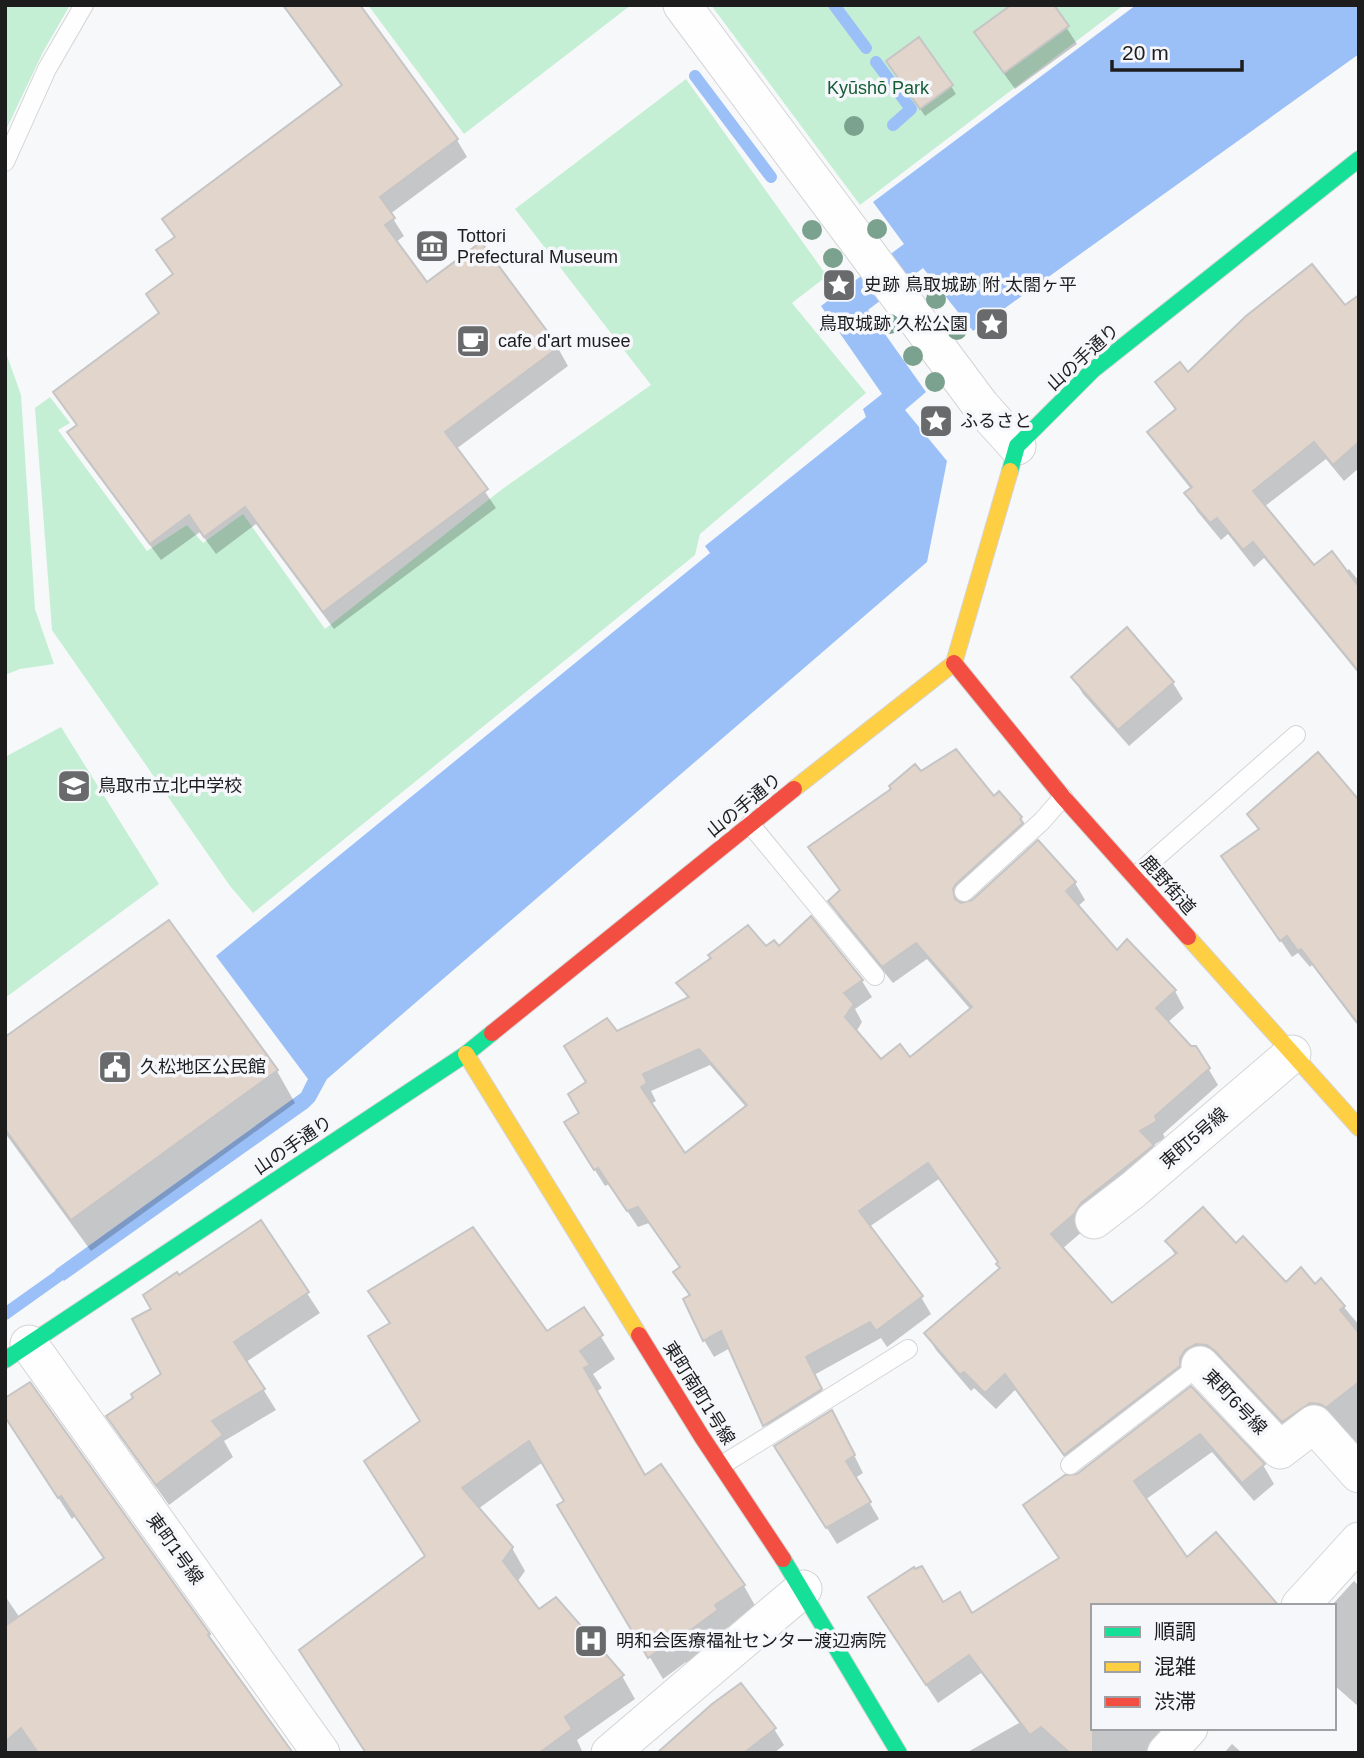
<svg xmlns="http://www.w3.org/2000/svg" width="1364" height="1758" font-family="Helvetica,'Noto Sans JP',sans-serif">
<rect width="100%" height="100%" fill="#f7f8fa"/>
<g fill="#c5efd4">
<polygon points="5,5 70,5 43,52 5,132"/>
<polygon points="368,5 631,5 464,134"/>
<polygon points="711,5 1124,5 860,205"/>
<polygon points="686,79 827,276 792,303 866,393 700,534 695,555 253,913 230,886 52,630 35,408 50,397 70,423 58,430 147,551 187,525 203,543 243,514 325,629 501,490 651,385 515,209"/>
<polygon points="5,350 21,395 35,609 54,664 20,669 5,675"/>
<polygon points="61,727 159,884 5,998 5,757"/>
</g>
<polygon fill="#9bbff7" points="1136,5 1359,5 1359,54 973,331 923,268 868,310 926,392 905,410 947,461 927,562 327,1079 315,1101 308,1108 64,1281 55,1270 301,1093 308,1079 216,956 710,553 705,546 866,417 863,409 882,394 821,306 904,244 873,202"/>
<g fill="#0003" fill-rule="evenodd">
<polygon points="282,5 358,5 457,140 467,157 390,214 404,236 396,242 427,284 481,244 558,348 568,366 456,449 496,508 334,629 256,524 216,554 200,532 161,560 79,450 69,433 78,427 56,393 160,315 148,295 174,275 158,251 175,239 164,220 342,87"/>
<polygon points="1052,5 1077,44 1015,89 986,49"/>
<polygon points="893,69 951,86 956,94 925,116"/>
<polygon points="1359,297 1359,468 1344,481 1326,459 1264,507 1314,568 1345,572 1349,569 1359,581 1359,674 1264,558 1254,567 1228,534 1221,540 1197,511 1187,493 1191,489 1160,450 1150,433 1176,411 1157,383 1188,374 1344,307"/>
<polygon points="1073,677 1173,683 1183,699 1129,746 1083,694"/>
<path d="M921 773 993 799 999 794 1021 818 1031 835 1032 841 961 905 973 902 1038 842 1075 883 1085 900 1077 907 1117 952 1175 991 1184 1008 1167 1023 1208 1068 1218 1085 1163 1134 1165 1138 1152 1146 1162 1163 1062 1249 1112 1306 1176 1256 1167 1242 1236 1245 1286 1284 1315 1286 1321 1280 1359 1325V1446L1293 1438 1218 1362 1075 1471 1015 1390 996 1409 974 1388 971 1391 936 1350 926 1333 1001 1270 999 1263 939 1179 869 1227 921 1297 931 1314 887 1347 881 1338 814 1375 830 1407 774 1442 730 1348 714 1357 704 1340 690 1297 675 1273 681 1269 649 1223 638 1227 609 1184 605 1186 576 1140 588 1083 616 1033 688 999 679 983 765 948H779L862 981 872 997 855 1009 862 1022 856 1032 880 1062 910 1059 971 1010 927 959 893 983 840 918 830 901 841 892 811 847ZM710 1065 746 1107 685 1156 651 1104 656 1101 651 1091Z"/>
<polygon points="1359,803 1359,1021 1356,1023 1312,965 1310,967 1298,953 1292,957 1223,857 1259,831 1249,815"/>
<polygon points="168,922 277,1071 295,1103 91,1251 5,1133 5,1039"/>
<polygon points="260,1222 320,1313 246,1362 276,1410 224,1441 233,1457 169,1505 120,1437 108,1416 135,1398 163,1375 153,1310 178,1278"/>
<polygon points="370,1292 546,1334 584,1310 615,1359 593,1374 602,1388 596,1392 645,1478 660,1466 744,1586 757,1609 727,1628 730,1633 688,1665 686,1662 663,1679 572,1529 566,1502 543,1462 478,1509 512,1548 525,1571 517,1582 538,1612 622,1676 635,1699 577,1740 583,1753 366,1753 426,1557 422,1422 390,1325"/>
<polygon points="1191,1389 1263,1465 1274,1484 1254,1501 1212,1452 1145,1500 1187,1559 1262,1589 1093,1606 1093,1728 1170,1728 1146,1753 966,1753 1019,1723 981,1673 938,1703 881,1617 943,1605 972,1615 1060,1559 1078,1476"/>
<polygon points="12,1426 208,1634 220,1654 291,1753 5,1753 5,1596 20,1618 104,1559 75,1516 72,1519"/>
<polygon points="841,1429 863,1473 855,1478 879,1519 837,1544 786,1463"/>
<polygon points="1354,1581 1357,1584 1359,1583 1359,1707 1334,1685 1334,1606 1331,1606"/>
<polygon points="741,1685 774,1729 784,1745 774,1753 659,1753"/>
<polygon points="1232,1744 1242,1753 1224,1753"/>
</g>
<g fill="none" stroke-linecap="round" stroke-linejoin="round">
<g stroke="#9bbff7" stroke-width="12">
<polyline points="834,5 866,48"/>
<polyline points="876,62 911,109 893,125"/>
<polyline points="695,76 771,177"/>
<polyline points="5,1314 71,1267"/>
</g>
</g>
<g fill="#e2d5cc" stroke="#c6c5c6" stroke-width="2" fill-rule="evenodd">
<polygon points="283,5 360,5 458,139 380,197 395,218 385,225 427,282 481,242 559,347 445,432 488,489 323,612 245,507 204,537 189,515 150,544 67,432 77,425 53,392 159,313 146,294 173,274 156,250 175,237 162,219 342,85"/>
<polygon points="1011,5 1054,5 1069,26 1004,73 974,32"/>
<polygon points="919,37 953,85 920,109 886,61"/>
<polygon points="1312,264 1345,305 1359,295 1359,442 1333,465 1314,442 1253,491 1314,565 1332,551 1359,587 1359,672 1253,542 1243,550 1217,518 1210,523 1184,493 1192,487 1147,432 1176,409 1155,382 1180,362 1188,372 1246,316"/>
<polygon points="1127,627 1174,682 1118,730 1071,677"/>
<path d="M956 749 994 796 999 791 1022 817 1020 819 1023 823 956 884 953 889 955 899 961 903 972 900 1038 840 1076 882 1066 891 1117 950 1127 939 1176 990 1156 1008 1191 1046H1196L1210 1068 1155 1116 1157 1121 1140 1131 1154 1145 1081 1203 1074 1214 1051 1234 1112 1303 1177 1253 1165 1241 1203 1207 1236 1243 1243 1236 1286 1282 1301 1267 1315 1284 1321 1278 1345 1306 1340 1310 1359 1333V1382L1327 1407 1329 1409 1320 1404 1310 1403 1282 1422 1215 1351 1207 1345 1196 1344 1185 1350 1180 1358V1366L1064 1455 1005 1374 985 1393 964 1372 960 1375 924 1333 1000 1268 996 1264 998 1262 928 1163 859 1211 923 1296 876 1331 870 1322 806 1357 822 1389 763 1426 721 1331 703 1341 683 1299 690 1295 673 1272 680 1267 638 1207 627 1211 598 1168 594 1170 564 1122 579 1113 568 1094 586 1082 564 1046 607 1018 617 1031 689 997 676 983 711 958 708 955 748 925 766 946 774 940 779 946 811 916 863 980 844 993 854 1004 845 1017 881 1059 900 1044 910 1057 972 1007 916 943 882 967 828 901 840 890 808 847 891 789 889 786 915 764 921 771ZM699 1049 747 1105 685 1153 641 1087 647 1083 643 1074Z"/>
<polygon points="1318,752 1359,800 1359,1025 1301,949 1298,951 1287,936 1280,941 1221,856 1259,829 1247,814"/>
<polygon points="169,920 278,1070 71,1220 5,1129 5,1037"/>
<polygon points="261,1220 309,1292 234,1342 265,1389 212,1421 223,1435 156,1485 106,1416 133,1398 131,1394 161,1374 132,1319 151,1309 143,1295 177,1272 179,1275"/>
<polygon points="473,1227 547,1331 584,1307 603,1335 580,1351 590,1365 584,1368 645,1475 661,1464 745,1585 715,1605 718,1610 673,1643 672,1641 648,1658 557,1505 564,1501 529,1441 462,1488 513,1547 503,1561 539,1609 556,1597 624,1675 565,1717 572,1729 539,1753 366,1753 299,1650 425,1556 364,1461 420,1421 368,1336 390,1323 368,1291"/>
<polygon points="30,1382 210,1634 208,1635 293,1753 38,1753 21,1728 5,1742 5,1626 104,1558 61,1496 58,1498 5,1417 5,1398"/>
<polygon points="1191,1386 1265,1464 1242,1483 1200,1434 1134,1481 1187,1557 1216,1532 1279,1606 1093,1606 1093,1753 1070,1753 1041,1727 1030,1735 969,1655 926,1685 868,1597 914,1567 915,1569 922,1566 943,1602 960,1592 972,1613 1059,1558 1023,1505 1065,1475 1077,1474"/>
<polygon points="832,1410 855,1455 846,1461 871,1502 826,1528 774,1446"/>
<polygon points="741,1683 776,1728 744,1753 657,1753 712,1704"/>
</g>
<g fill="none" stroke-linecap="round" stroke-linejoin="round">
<g stroke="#d4d4d6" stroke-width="20">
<g id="lane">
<polyline points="5,162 47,69 84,5"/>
<polyline points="750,824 875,976"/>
<polyline points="1135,876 1296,735"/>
<polyline points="964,892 1042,821 1063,797"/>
<polyline points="722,1465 908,1349"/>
<polyline points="1070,1465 1200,1365"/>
</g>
</g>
<g stroke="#d4d4d6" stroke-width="39">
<g id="street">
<polyline points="682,5 981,406 1017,446"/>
<polyline points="1094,1220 1133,1190 1292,1054"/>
<polyline points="29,1344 321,1753"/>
<polyline points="1200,1365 1280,1450 1314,1424 1359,1474"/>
<polyline points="1300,1606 1359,1541"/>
<polyline points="610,1753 803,1589"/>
<polyline points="1166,1753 1189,1728"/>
</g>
</g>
<g stroke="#d4d4d6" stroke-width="18">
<g id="fast">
<polyline points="1010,471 1017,446 1093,370 1359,159"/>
<polyline points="5,1360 466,1054 492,1033"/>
<polyline points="783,1559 899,1753"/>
</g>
</g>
<g stroke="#d4d4d6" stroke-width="18">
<g id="slow">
<polyline points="794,789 954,663 1010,471"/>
<polyline points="1188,937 1359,1128"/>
<polyline points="466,1054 639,1335"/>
</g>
</g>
<g stroke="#d4d4d6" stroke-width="18">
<g id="jam">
<polyline points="954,663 1063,797 1188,937"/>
<polyline points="492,1033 794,789"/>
<polyline points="639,1335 702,1437 783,1559"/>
</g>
</g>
<use href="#lane" stroke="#fefefe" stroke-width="18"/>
<use href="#street" stroke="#fefefe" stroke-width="37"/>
<use href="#fast" stroke="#16e098" stroke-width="16"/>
<use href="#slow" stroke="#ffcf43" stroke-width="16"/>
<use href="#jam" stroke="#f24e42" stroke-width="16"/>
</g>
<g fill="#7aa28e">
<circle cx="854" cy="126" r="10"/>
<circle cx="877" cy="229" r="10"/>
<circle cx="812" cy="230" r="10"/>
<circle cx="833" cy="258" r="10"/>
<circle cx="936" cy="299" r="10"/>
<circle cx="890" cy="324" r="10"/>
<circle cx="957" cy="330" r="10"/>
<circle cx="913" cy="356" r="10"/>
<circle cx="935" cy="382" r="10"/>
</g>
<defs>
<g id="museum-square" transform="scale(1.75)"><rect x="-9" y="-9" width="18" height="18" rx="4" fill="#696a6b" stroke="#f6f7fb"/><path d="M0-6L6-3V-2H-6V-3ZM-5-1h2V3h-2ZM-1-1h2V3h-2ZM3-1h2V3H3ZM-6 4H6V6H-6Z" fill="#fff"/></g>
<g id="sight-square" transform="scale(1.75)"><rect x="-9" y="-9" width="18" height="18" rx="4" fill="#696a6b" stroke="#f6f7fb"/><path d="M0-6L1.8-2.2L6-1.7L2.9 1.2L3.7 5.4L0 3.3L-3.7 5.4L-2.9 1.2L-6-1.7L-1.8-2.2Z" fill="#fff"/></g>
<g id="cafe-square" transform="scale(1.75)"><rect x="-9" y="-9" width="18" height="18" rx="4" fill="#696a6b" stroke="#f6f7fb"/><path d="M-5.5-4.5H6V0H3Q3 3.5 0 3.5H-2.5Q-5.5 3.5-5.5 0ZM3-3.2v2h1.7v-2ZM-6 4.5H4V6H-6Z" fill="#fff"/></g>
<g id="school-square" transform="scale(1.75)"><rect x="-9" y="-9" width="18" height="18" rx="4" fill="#696a6b" stroke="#f6f7fb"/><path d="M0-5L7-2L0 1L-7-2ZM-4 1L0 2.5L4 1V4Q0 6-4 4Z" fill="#fff"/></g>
<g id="civic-square" transform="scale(1.75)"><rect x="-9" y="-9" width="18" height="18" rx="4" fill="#696a6b" stroke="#f6f7fb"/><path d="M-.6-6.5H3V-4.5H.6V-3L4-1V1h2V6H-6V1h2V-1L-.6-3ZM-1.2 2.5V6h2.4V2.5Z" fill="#fff"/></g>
<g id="hospital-square" transform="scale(1.75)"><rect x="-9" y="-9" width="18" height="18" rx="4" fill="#696a6b" stroke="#f6f7fb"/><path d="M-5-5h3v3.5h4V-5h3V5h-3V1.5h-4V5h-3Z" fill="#fff"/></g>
</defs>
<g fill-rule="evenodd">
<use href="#museum-square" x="432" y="246"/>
<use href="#sight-square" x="839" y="285"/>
<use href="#sight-square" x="992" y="324"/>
<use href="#cafe-square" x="473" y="341"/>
<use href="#sight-square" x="936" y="421"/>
<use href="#school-square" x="74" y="786"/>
<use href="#civic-square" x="115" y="1067"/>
<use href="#hospital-square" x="591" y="1641"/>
</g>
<g text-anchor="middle" stroke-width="7" stroke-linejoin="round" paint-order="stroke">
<g font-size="18" fill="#145c35" stroke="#f6f7fb">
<text x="878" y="94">Kyūshō Park</text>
</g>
<g font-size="18" fill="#1d1d1e" stroke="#f6f7fb" text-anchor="start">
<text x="457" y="242">Tottori<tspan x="457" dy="21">Prefectural Museum</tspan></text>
<text x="864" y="291">史跡 鳥取城跡 附 太閤ヶ平</text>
<text x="968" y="330" text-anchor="end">鳥取城跡 久松公園</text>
<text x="498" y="347">cafe d'art musee</text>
<text x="960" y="427">ふるさと</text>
<text x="98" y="792">鳥取市立北中学校</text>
<text x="140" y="1073">久松地区公民館</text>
<text x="616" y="1647">明和会医療福祉センター渡辺病院</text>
</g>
<g font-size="18" fill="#1d1d1e" stroke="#f6f7fb">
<text transform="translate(1083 357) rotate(-42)" y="6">山の手通り</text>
<text transform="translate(744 805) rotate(-39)" y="6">山の手通り</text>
<text transform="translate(1168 885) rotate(48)" y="6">鹿野街道</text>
<text transform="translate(1194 1138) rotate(-41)" y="6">東町5号線</text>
<text transform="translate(293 1145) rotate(-34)" y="6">山の手通り</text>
<text transform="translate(699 1393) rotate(58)" y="6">東町南町1号線</text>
<text transform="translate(1235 1402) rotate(46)" y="6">東町6号線</text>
<text transform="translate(175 1549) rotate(54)" y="6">東町1号線</text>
</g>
</g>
<rect width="1364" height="1758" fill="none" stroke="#1d1d1e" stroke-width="14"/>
<rect x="1091" y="1604" width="245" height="126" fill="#f6f7fb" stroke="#9fa0a3" stroke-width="2"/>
<rect x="1105" y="1627" width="35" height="10" fill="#16e098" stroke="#9fa0a3" stroke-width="2"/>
<text x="1154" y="1639" font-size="21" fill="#1d1d1e">順調</text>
<rect x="1105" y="1662" width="35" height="10" fill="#ffcf43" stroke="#9fa0a3" stroke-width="2"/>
<text x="1154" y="1674" font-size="21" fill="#1d1d1e">混雑</text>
<rect x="1105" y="1697" width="35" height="10" fill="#f24e42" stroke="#9fa0a3" stroke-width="2"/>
<text x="1154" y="1709" font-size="21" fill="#1d1d1e">渋滞</text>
<path d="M1112 60v10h130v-10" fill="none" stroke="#1d1d1e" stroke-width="3.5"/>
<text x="1122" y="60" font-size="21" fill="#1d1d1e" stroke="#f6f7fb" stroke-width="5" paint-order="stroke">20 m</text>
</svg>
